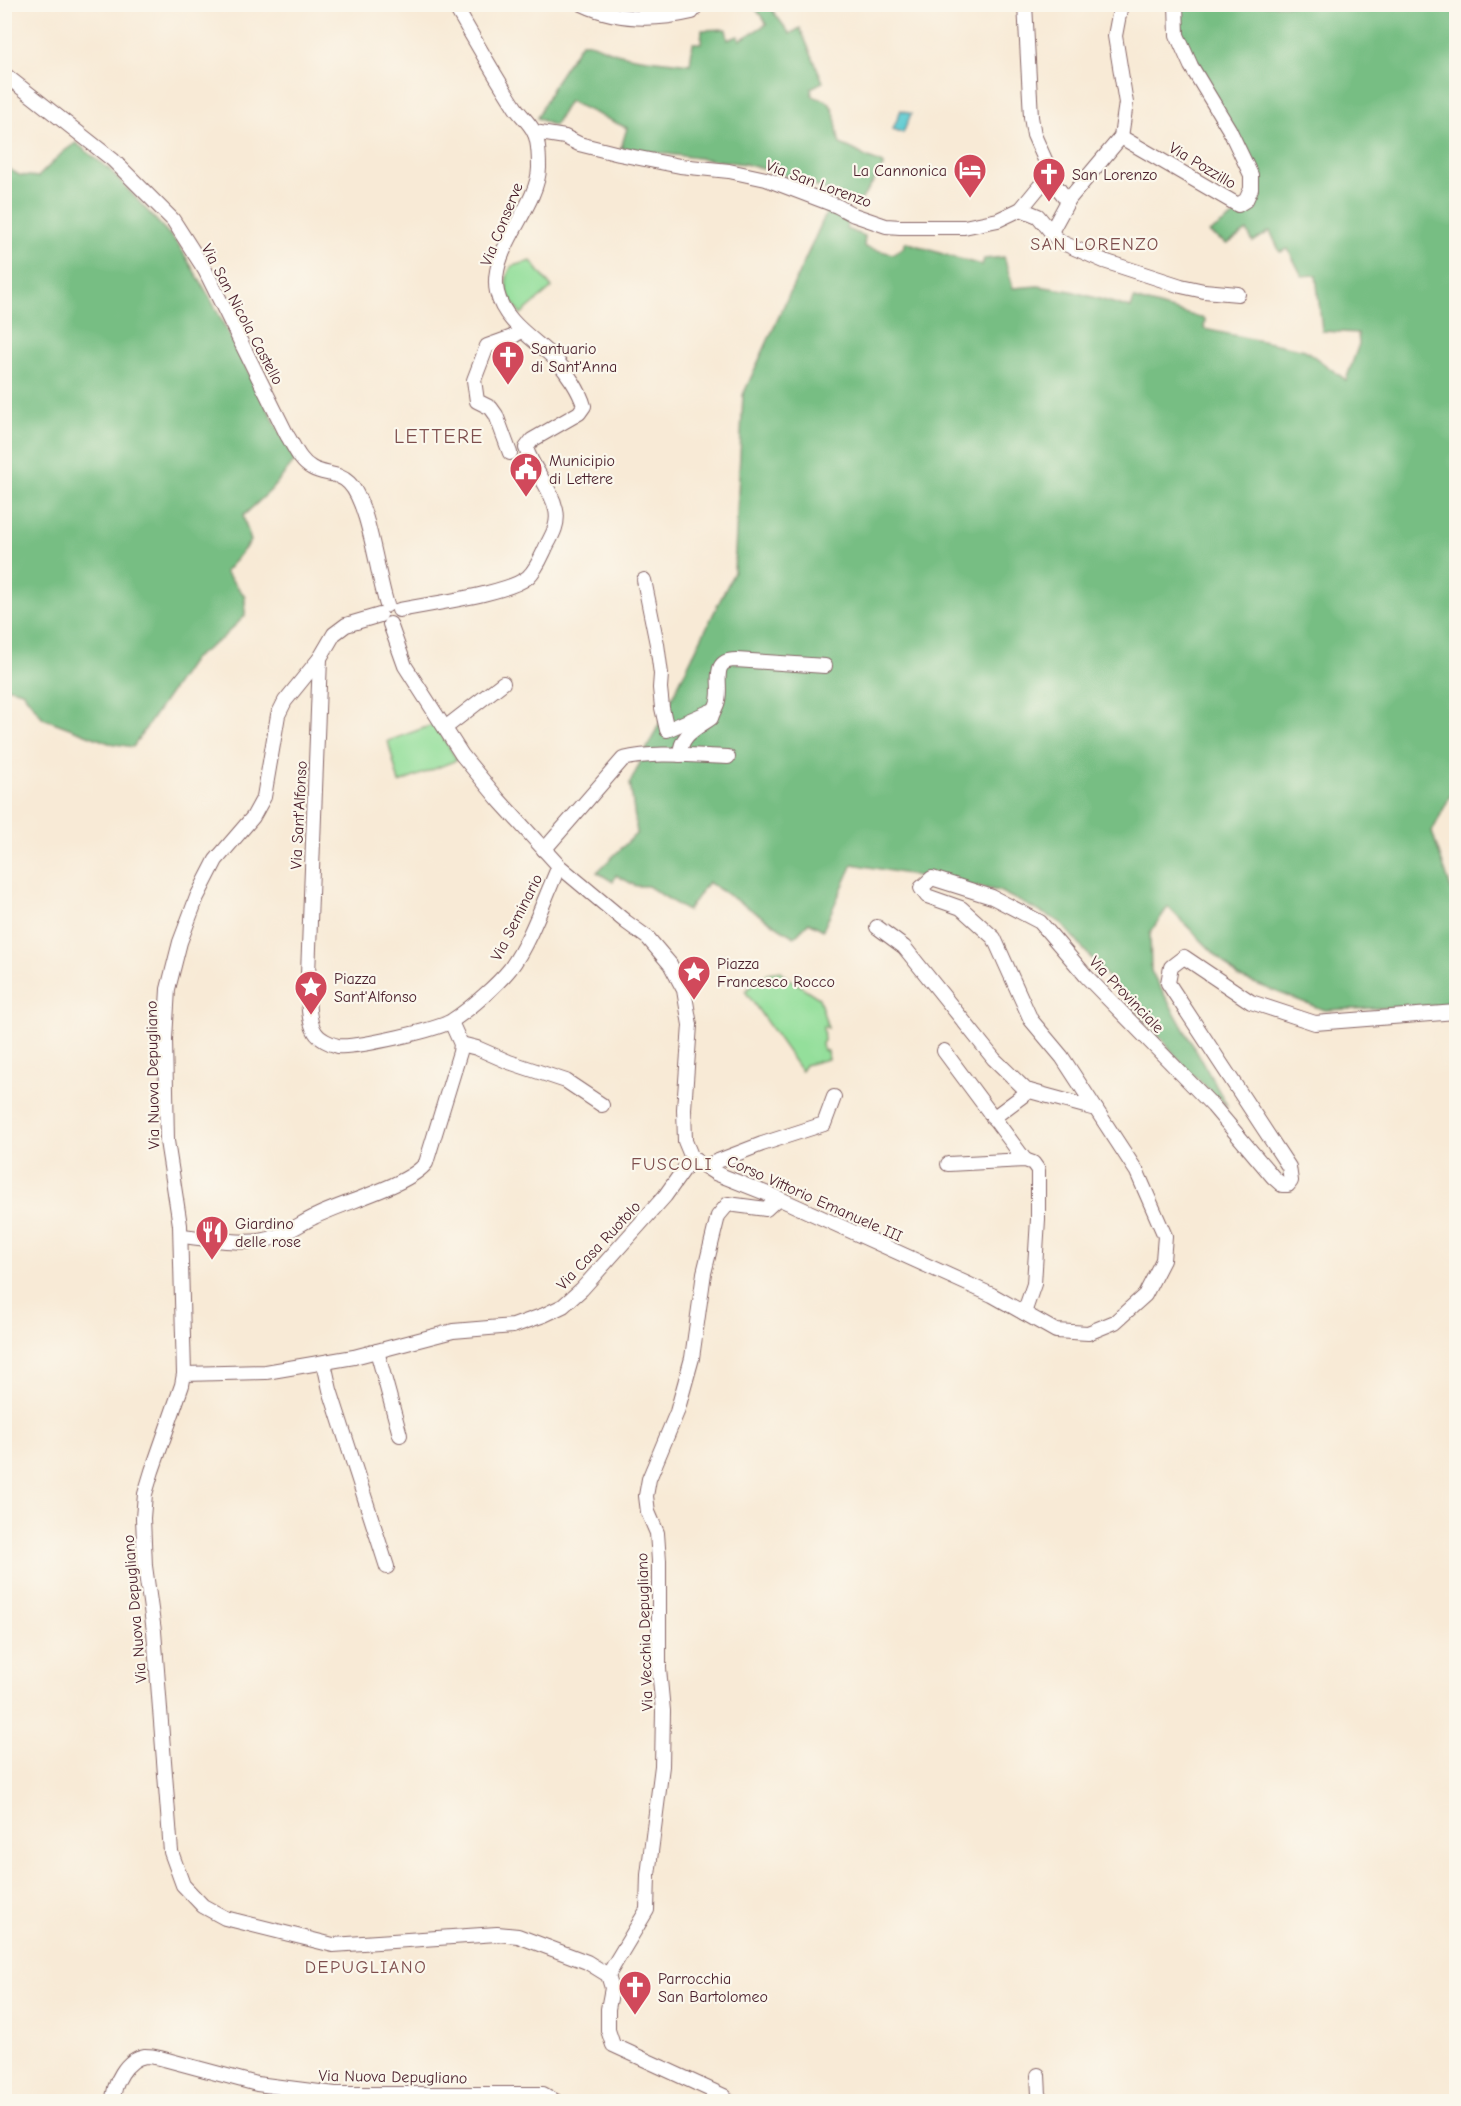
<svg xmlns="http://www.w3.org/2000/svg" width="1461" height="2106" font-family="'Comic Neue',sans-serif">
<rect width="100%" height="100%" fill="#fbf7ec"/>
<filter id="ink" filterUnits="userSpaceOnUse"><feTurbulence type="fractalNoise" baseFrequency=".0167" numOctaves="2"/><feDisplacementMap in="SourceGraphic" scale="12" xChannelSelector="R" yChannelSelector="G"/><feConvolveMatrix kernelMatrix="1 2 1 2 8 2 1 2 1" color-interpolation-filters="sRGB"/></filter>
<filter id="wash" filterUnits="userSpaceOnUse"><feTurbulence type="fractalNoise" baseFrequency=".008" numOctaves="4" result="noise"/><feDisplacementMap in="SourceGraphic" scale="24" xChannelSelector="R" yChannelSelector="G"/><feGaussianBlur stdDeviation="1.35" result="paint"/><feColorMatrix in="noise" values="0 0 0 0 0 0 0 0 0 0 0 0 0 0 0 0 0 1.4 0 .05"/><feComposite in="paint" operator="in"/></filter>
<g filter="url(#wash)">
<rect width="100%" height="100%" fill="#f8ead6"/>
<g fill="#94df9b" stroke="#6f7f63" stroke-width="1.5">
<path d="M531 261 552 288 521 314C509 299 500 284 512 266Z"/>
<polygon points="435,724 457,760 399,783 388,741"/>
<polygon points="781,971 782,974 819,998 828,1028 823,1026 824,1041 822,1043 823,1050 827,1051 828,1059 805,1065 801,1071 745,991 768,973"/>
</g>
<g fill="#77be83" stroke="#606e57" stroke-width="1.5">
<path d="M753 5H777L772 10 790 34 800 28 823 82 811 88 812 95C817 99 820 98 825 100 838 107 836 134 840 144 850 148 856 150 864 156 870 159 878 161 884 165L860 202 776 172 745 164 621 148 627 128 569 101 554 126 537 118 556 81 581 43C593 41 602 49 613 52 638 60 664 60 690 64L693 43H701L702 30 726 29 728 40 738 36 740 40 767 24Z"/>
<polygon points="1179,5 1456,5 1456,784 1432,832 1456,903 1456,1005 1324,1010 1238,977 1168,907 1150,933 1151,971 1228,1107 1188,1070 1060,922 999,891 853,864 823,930 809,922 794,937 708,882 687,911 648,886 636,886 616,875 613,882 597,872 637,833 630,783 734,572 743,395 829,207 848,220 846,229 865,236 864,247 893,254 903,248 906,242 952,257 982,265 984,259 1004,257 1013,288 1038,286 1071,291 1131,308 1134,299 1205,319 1204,329 1305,350 1346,380 1359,344 1358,333 1322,331 1316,275 1302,276 1288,249 1280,252 1270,231 1253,242 1247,231 1227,244 1209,233 1251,204 1256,189 1192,57 1180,28"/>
<polygon points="76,143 110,170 178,244 209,296 295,461 270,491 243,516 251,541 225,572 245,596 245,616 221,639 193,659 133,747 109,743 43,718 22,691 5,687 4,166 19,175 38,177 63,152"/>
</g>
<polygon fill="#5dcbd1" stroke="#54757e" stroke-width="1.5" points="901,110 911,114 903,133 893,129"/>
</g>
<g filter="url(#ink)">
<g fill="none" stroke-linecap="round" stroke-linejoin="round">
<g stroke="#876667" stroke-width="16">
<g id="minor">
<path d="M582 4C618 21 654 21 692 12L697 4"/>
<polyline points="1025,4 1031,117 1034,135 1050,171 1050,178"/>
<polyline points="1121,4 1115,36 1126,103 1121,137"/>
<path d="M4 74 113 160 173 220 205 270 287 435C294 446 300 462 312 468 324 475 338 472 349 483 369 503 377 575 387 605"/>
<polyline points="534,132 565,137 579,144 619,154 680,166 729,171 766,179 837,206 854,215 886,226 900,227 964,227 998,220 1021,209 1039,187 1050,178"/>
<polyline points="1050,178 1068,201"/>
<polyline points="1021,209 1038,216 1056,238 1063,243 1104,261 1181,286 1204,291 1238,294"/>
<polyline points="1051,232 1069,199 1121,137 1238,205 1246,200 1251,189 1251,175 1229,129 1191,66 1177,35 1176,4"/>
<polyline points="510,453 496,415 491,408 477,401 474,380 487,346 512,337 521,331"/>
<polyline points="644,580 657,644 661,674 660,688 662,708 667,730 711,711"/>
<path d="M399 610C428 604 508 594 528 577 537 569 542 555 547 545 553 534 559 523 556 510 551 487 533 470 526 448L532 440 579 413 584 406C580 391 567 372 556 360 535 339 504 323 497 292 488 251 538 207 539 168 539 158 539 141 534 132 530 123 520 115 515 107 493 73 474 39 454 4"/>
<polyline points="380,615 346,625 334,634 320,658 285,701 278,715 264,797 253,817 216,860 197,897 180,942 168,989 165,1039 167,1141 180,1225 184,1374 182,1385 152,1471 145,1494 143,1518 145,1566 154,1631 171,1852 183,1885 203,1906 225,1918 333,1945 497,1934 518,1936 587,1962 608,1975 612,1988 608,2009 608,2030 613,2045 724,2096 730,2102"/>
<polyline points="390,624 405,666 462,755 499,800 559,866 626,922 648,938 670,964 684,990 690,1025 684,1109 685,1141 692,1158 715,1173 778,1198 992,1295 1056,1331 1088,1333 1115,1322 1145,1295 1163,1260 1165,1236 1137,1172 1062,1057 1031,1020 994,938 961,908 927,896 921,888 932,878 992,897 1040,922 1086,976 1213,1106 1273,1177 1282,1185 1288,1185 1291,1181 1289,1167 1168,983 1171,967 1184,957 1251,1002 1315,1023 1456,1012"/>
<path d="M320 658 308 974C309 991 306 1017 315 1032 319 1039 330 1044 338 1046 355 1048 439 1030 453 1020 470 1009 498 984 510 969 529 944 546 895 559 866"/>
<polyline points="445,728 503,683"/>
<path d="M680 755C680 735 696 729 711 718 713 712 715 709 717 704 724 687 708 660 736 660L825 666"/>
<path d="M544 850 623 759C657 751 693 756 728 757"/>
<polyline points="877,927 904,947 994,1059 1026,1090 1096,1109"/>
<polyline points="461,1044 477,1048 509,1062 566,1081 602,1105"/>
<polyline points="944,1051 1025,1160"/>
<polyline points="993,1118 1029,1091"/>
<polyline points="948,1164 1025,1160 1033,1163 1038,1170 1038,1219 1034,1284 1024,1313"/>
<polyline points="705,1166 762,1144 824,1124 834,1097"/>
<path d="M181 1236C204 1238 237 1244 260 1241 281 1238 296 1226 314 1217 341 1203 410 1185 426 1163L460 1052 461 1044 451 1022"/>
<polyline points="377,1351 400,1435"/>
<polyline points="324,1363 330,1390 387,1567"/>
<polyline points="184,1374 266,1372 354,1357 453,1331 513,1326 544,1315 563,1306 582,1289 665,1196 692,1158"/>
<polyline points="608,1975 647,1910 648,1875 662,1766 663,1711 659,1669 659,1561 657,1533 648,1512 646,1496 649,1479 677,1412 692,1358 704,1273 718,1216 728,1204 766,1209 778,1198"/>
<path d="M113 2102C113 2084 126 2059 145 2056 150 2056 156 2057 160 2058L257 2084 335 2094H543L557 2102"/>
<polyline points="1037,2102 1039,2095 1038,2075"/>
</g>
</g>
<use href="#minor" stroke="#fff" stroke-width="14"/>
</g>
</g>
<defs>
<g id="hotel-pin" transform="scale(1.725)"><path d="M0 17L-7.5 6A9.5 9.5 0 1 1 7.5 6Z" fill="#d1495b" stroke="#fbf7ec"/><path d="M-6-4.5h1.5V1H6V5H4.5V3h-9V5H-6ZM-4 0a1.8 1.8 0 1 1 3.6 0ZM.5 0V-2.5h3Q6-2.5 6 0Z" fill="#fff"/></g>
<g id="church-pin" transform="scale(1.725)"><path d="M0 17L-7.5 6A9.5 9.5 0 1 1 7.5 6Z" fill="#d1495b" stroke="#fbf7ec"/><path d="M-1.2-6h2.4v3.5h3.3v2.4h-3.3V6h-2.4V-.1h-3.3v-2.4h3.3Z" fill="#fff"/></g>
<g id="civic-pin" transform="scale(1.725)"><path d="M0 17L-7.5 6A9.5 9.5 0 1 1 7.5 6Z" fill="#d1495b" stroke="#fbf7ec"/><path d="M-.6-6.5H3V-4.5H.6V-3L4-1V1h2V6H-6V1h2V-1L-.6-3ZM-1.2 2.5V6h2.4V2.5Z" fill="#fff"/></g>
<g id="sight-pin" transform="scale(1.725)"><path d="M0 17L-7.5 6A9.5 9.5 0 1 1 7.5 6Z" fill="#d1495b" stroke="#fbf7ec"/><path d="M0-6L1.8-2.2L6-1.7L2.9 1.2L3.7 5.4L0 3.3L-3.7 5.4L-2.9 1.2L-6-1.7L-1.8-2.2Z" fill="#fff"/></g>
<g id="restaurant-pin" transform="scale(1.725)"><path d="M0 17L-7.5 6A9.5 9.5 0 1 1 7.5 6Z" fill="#d1495b" stroke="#fbf7ec"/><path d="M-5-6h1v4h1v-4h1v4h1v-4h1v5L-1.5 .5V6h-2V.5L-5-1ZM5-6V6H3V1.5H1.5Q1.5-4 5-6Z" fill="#fff"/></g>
</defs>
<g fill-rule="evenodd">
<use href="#hotel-pin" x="970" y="170"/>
<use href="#church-pin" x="1049" y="174"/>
<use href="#church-pin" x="508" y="357"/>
<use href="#civic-pin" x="526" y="469"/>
<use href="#sight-pin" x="694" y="972"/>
<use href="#sight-pin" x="311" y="987"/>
<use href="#restaurant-pin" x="212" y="1232"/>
<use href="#church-pin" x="635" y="1987"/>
</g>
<g text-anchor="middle" stroke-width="4.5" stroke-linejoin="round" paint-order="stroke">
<g font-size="16" fill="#4a1f2b" stroke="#fbf7ec">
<text transform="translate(1203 165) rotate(31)" y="6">Via Pozzillo</text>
<text transform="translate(819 183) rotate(20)" y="6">Via San Lorenzo</text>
<text transform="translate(501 224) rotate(-68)" y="6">Via Conserve</text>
<text transform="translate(243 314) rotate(62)" y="6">Via San Nicola Castello</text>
<text transform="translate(298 815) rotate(-87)" y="6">Via Sant'Alfonso</text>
<text transform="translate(516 917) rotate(-63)" y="6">Via Seminario</text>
<text transform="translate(1127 994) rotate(46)" y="6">Via Provinciale</text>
<text transform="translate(152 1075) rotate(-91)" y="6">Via Nuova Depugliano</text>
<text transform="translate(815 1198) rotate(24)" y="6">Corso Vittorio Emanuele III</text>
<text transform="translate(598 1245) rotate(-47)" y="6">Via Casa Ruotolo</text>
<text transform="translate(134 1609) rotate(-95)" y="6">Via Nuova Depugliano</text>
<text transform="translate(644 1632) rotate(-92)" y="6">Via Vecchia Depugliano</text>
<text transform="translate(393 2076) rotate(1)" y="6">Via Nuova Depugliano</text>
</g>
<g font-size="16" fill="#4a1f2b" stroke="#fbf7ec" text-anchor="start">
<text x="947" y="176" text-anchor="end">La Cannonica</text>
<text x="1072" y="180">San Lorenzo</text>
<text x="531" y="354">Santuario<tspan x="531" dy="18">di Sant'Anna</tspan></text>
<text x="549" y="466">Municipio<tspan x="549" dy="18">di Lettere</tspan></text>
<text x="717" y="969">Piazza<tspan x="717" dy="18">Francesco Rocco</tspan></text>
<text x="334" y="984">Piazza<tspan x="334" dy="18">Sant'Alfonso</tspan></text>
<text x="235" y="1229">Giardino<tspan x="235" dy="18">delle rose</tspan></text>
<text x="658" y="1984">Parrocchia<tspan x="658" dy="18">San Bartolomeo</tspan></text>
</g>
<g font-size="18" letter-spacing="1.5" fill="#7e4e4d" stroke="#fbf7ec">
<text x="1095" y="250">SAN LORENZO</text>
<text x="672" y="1170">FUSCOLI</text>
<text x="366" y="1973">DEPUGLIANO</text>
</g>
<g font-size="20" letter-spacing="1.5" fill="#7e4e4d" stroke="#fbf7ec">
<text x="439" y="443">LETTERE</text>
</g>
</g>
<rect width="1461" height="2106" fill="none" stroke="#fbf7ec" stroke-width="24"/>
</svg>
